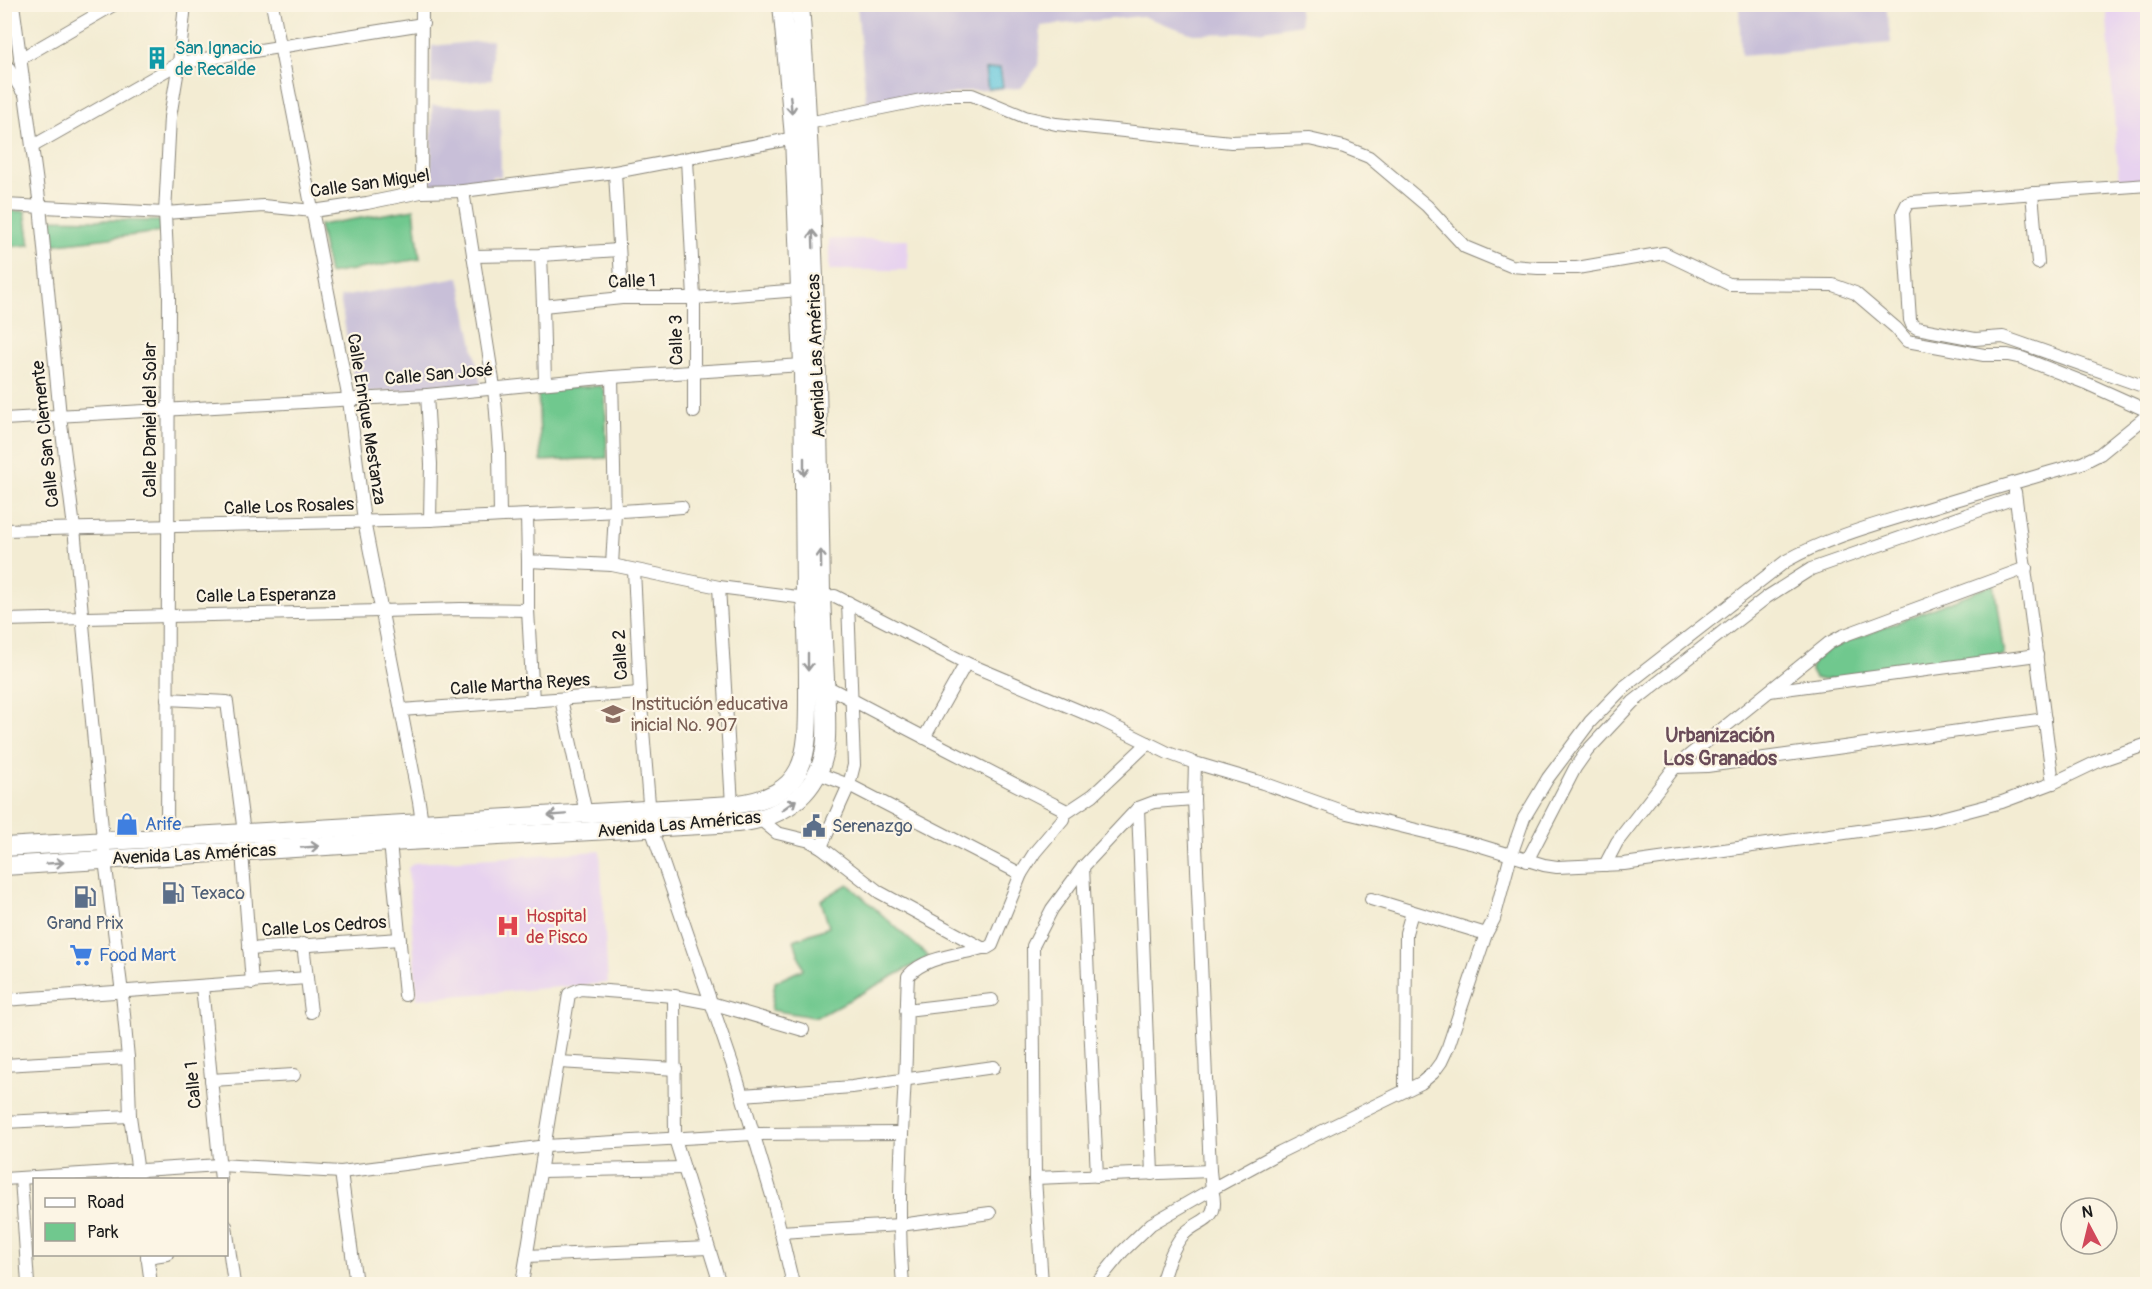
<svg xmlns="http://www.w3.org/2000/svg" width="2152" height="1289" font-family="Pangolin,sans-serif">
<rect width="100%" height="100%" fill="#fcf5e5"/>
<filter id="ink" filterUnits="userSpaceOnUse"><feTurbulence type="fractalNoise" baseFrequency=".0167" numOctaves="2"/><feDisplacementMap in="SourceGraphic" scale="12" xChannelSelector="R" yChannelSelector="G"/><feConvolveMatrix kernelMatrix="1 2 1 2 8 2 1 2 1" color-interpolation-filters="sRGB"/></filter>
<filter id="wash" filterUnits="userSpaceOnUse"><feTurbulence type="fractalNoise" baseFrequency=".008" numOctaves="4" result="noise"/><feDisplacementMap in="SourceGraphic" scale="24" xChannelSelector="R" yChannelSelector="G"/><feGaussianBlur stdDeviation="1.35" result="paint"/><feColorMatrix in="noise" values="0 0 0 0 0 0 0 0 0 0 0 0 0 0 0 0 0 1.4 0 .05"/><feComposite in="paint" operator="in"/></filter>
<g filter="url(#wash)">
<rect width="100%" height="100%" fill="#f3ecd3"/>
<g fill="#e7d2ef">
<polygon points="2106,5 2147,5 2147,180 2119,183"/>
<rect x="829" y="239" width="79" height="31"/>
<polygon points="600,851 608,983 417,999 408,868 414,863"/>
</g>
<g fill="#c8bfd8">
<polygon points="1298,4 1301,24 1245,33 1193,34 1142,16 1041,26 1038,66 1021,88 967,91 867,110 857,5"/>
<polygon points="1739,5 1886,5 1891,43 1741,56"/>
<polygon points="492,40 492,80 431,84 432,46"/>
<polygon points="432,105 500,107 501,177 492,176 491,185 431,189"/>
<polygon points="459,277 481,385 356,393 340,297"/>
</g>
<g fill="#70c88e" stroke="#467255" stroke-width="1.5">
<polygon points="414,209 420,259 329,274 319,225"/>
<polygon points="5,211 25,211 30,245 5,247"/>
<polygon points="46,219 161,221 161,232 50,245"/>
<polygon points="601,386 605,391 607,458 541,461 538,389"/>
<polygon points="1994,584 2004,655 1823,680 1815,678 1811,671 1812,663 1827,650"/>
<polygon points="848,884 929,957 823,1014 813,1017 771,1010 775,982 803,969 794,940 829,927 821,900"/>
</g>
<polygon fill="#60c6dd" stroke="#3e717c" stroke-width="1.5" points="1000,68 1003,87 988,89 985,70"/>
</g>
<g filter="url(#ink)">
<g fill="none" stroke-linecap="round" stroke-linejoin="round">
<g stroke="#888478" stroke-width="14">
<g id="minor">
<polyline points="13,4 40,206 60,416 74,528 105,860 122,993 128,1058 130,1116 139,1180"/>
<polyline points="272,4 349,400 364,521 419,802 423,830"/>
<polyline points="20,59 115,4"/>
<polyline points="4,61 22,91"/>
<polyline points="808,123 946,95 972,95 1025,117 1056,124 1231,142 1309,139 1344,147 1369,157 1427,206 1465,247 1511,266 1538,268 1577,268 1664,253 1729,284 1833,285 1855,293 1896,328 1907,341 1984,355 2008,355 2022,358 2088,384 2148,411"/>
<polyline points="33,146 179,63 423,24"/>
<polyline points="687,159 694,298 694,412"/>
<polyline points="615,172 622,298"/>
<polyline points="463,191 494,387 499,451 500,515"/>
<polyline points="421,192 422,4"/>
<polyline points="2032,193 2038,263"/>
<polyline points="4,205 165,213 263,206 313,211 367,203 421,192 463,191 615,172 800,137"/>
<polyline points="541,255 543,306"/>
<polyline points="473,256 541,255 619,250"/>
<polyline points="612,377 615,513 612,565"/>
<polyline points="545,383 543,306 622,298 694,298 800,290"/>
<polyline points="2140,385 2003,337 1975,339 1917,328 1912,325 1910,320 1903,212 1907,204 1912,202 2148,185"/>
<polyline points="427,395 431,464 430,520"/>
<polyline points="4,419 427,395 612,377 803,365"/>
<polyline points="2015,492 2053,783"/>
<polyline points="527,516 528,561 612,565 719,587 805,598 835,596 966,663 1101,720 1168,753 1195,763 1263,783 1347,813 1478,845 1544,865 1557,867 1624,864 1930,821 2002,802 2053,783 2101,760 2148,744"/>
<path d="M4 530 430 520C514 514 598 514 682 507"/>
<polyline points="528,561 528,610 533,701"/>
<polyline points="634,570 640,693 651,828 735,1072 772,1196 793,1284"/>
<polyline points="719,587 732,805"/>
<polyline points="4,620 461,609 528,610"/>
<path d="M826 686C905 728 985 769 1065 810L1063 819 1035 852 1021 874 992 945 987 948H982L879 892 821 847 849 785 854 765 848 602"/>
<polyline points="1770,691 2037,655"/>
<polyline points="167,699 227,702 244,833"/>
<polyline points="561,699 586,813"/>
<polyline points="401,710 640,693"/>
<polyline points="924,738 966,663"/>
<polyline points="1675,767 1707,766 2045,719"/>
<polyline points="817,773 849,785 1021,874"/>
<polyline points="1138,808 1152,1174"/>
<polyline points="1066,813 1093,795 1148,743"/>
<polyline points="760,819 777,833 810,841 821,847"/>
<polyline points="167,837 169,296 165,213 170,117 179,63 185,4"/>
<polyline points="390,842 405,995"/>
<polyline points="242,852 252,983"/>
<polyline points="1527,861 1575,768 1587,751 1633,702 1767,597 1811,569 2015,498"/>
<polyline points="1605,865 1617,842 1675,767 1829,643 1842,636 2026,568"/>
<polyline points="1083,867 1097,1176"/>
<polyline points="1371,899 1486,934"/>
<polyline points="303,944 311,1012"/>
<polyline points="249,949 400,939"/>
<polyline points="202,986 221,1180"/>
<polyline points="674,996 675,1139 720,1284"/>
<polyline points="4,1000 307,978"/>
<polyline points="906,1010 992,1000"/>
<polyline points="559,1062 676,1069"/>
<polyline points="4,1065 128,1058"/>
<polyline points="211,1080 294,1075"/>
<polyline points="1405,1090 1406,933 1412,912"/>
<polyline points="742,1095 852,1087 994,1067"/>
<polyline points="4,1122 130,1116"/>
<polyline points="541,1171 684,1168"/>
<polyline points="341,1172 356,1284"/>
<polyline points="21,1178 28,1284"/>
<polyline points="1035,1178 1210,1171"/>
<polyline points="4,1179 219,1165 341,1172 546,1146 753,1134 901,1133"/>
<polyline points="226,1226 234,1284"/>
<polyline points="780,1232 900,1225 990,1213"/>
<polyline points="147,1254 151,1284"/>
<polyline points="527,1256 708,1248"/>
<polyline points="147,1257 167,1254"/>
<polyline points="522,1284 569,994 580,989 674,996 711,1003 803,1030"/>
<path d="M903 1284C897 1215 901 1147 905 1078 907 1044 906 1010 908 976 924 957 958 955 982 948"/>
<polyline points="1042,1284 1035,1178 1033,946 1052,909 1083,867 1138,808 1154,802 1194,799"/>
<polyline points="1096,1284 1122,1252 1151,1224 1212,1189 1210,1171 1194,799 1195,763"/>
<path d="M1161 1284C1166 1268 1171 1250 1182 1236 1199 1217 1221 1224 1212 1189L1280 1152 1421 1083 1433 1073 1441 1062 1448 1047 1486 934 1494 919 1511 855 1524 818 1548 778 1590 722 1624 687 1786 561C1825 539 1867 527 1910 514 1967 496 2024 480 2082 463L2100 454 2148 415"/>
</g>
</g>
<g stroke="#888478" stroke-width="20">
<g id="primary">
<path d="M4 847 732 805C810 796 808 755 808 690 808 659 808 628 805 598L803 365 794 137 782 4"/>
<path d="M4 866 390 842 737 823C774 819 807 802 821 765 828 746 826 725 826 706 825 668 822 631 821 593 818 397 814 200 800 4"/>
</g>
</g>
<use href="#minor" stroke="#fff" stroke-width="12"/>
<use href="#primary" stroke="#fff" stroke-width="18"/>
</g>
<defs><path id="oneway-shaft" d="M-6 0H5M1.5-3L5.5 0L1.5 3" fill="none" stroke-width="1.6" stroke-linecap="round" stroke-linejoin="round" transform="scale(1.5)"/></defs>
<g stroke="#999">
<use href="#oneway-shaft" transform="translate(791 105) rotate(85)"/>
<use href="#oneway-shaft" transform="translate(813 239) rotate(-92)"/>
<use href="#oneway-shaft" transform="translate(804 467) rotate(90)"/>
<use href="#oneway-shaft" transform="translate(821 559) rotate(-91)"/>
<use href="#oneway-shaft" transform="translate(808 662) rotate(90)"/>
<use href="#oneway-shaft" transform="translate(789 805) rotate(-36)"/>
<use href="#oneway-shaft" transform="translate(557 815) rotate(176)"/>
<use href="#oneway-shaft" transform="translate(310 847) rotate(-4)"/>
<use href="#oneway-shaft" transform="translate(55 863) rotate(-4)"/>
</g>
</g>
<defs>
<g id="building-bare" transform="scale(1.8)"><path d="M-4-6H4V6H1V3H-1V6H-4ZM-2.5-4.3h1.7v1.8h-1.7ZM.8-4.3h1.7v1.8H.8ZM-2.5-1h1.7V.8h-1.7ZM.8-1h1.7V.8H.8Z" fill="#0f9aa8" stroke="#fcf5e5" stroke-width="2.5" paint-order="stroke"/></g>
<g id="school-bare" transform="scale(1.8)"><path d="M0-5L7-2L0 1L-7-2ZM-4 1L0 2.5L4 1V4Q0 6-4 4Z" fill="#8d6e63" stroke="#fcf5e5" stroke-width="2.5" paint-order="stroke"/></g>
<g id="shop-bare" transform="scale(1.8)"><path d="M-5-2.5h2.3a2.7 3.5 0 0 1 5.4 0H5L5.5 6h-11ZM-1.5-2.5h3a1.5 2.3 0 0 0-3 0Z" fill="#3f7fe0" stroke="#fcf5e5" stroke-width="2.5" paint-order="stroke"/></g>
<g id="civic-bare" transform="scale(1.8)"><path d="M-.6-6.5H3V-4.5H.6V-3L4-1V1h2V6H-6V1h2V-1L-.6-3ZM-1.2 2.5V6h2.4V2.5Z" fill="#5c6f8a" stroke="#fcf5e5" stroke-width="2.5" paint-order="stroke"/></g>
<g id="fuel-bare" transform="scale(1.8)"><path d="M-5.5-6h7V0h2V4h1.3V-2.5L3-4.5l.8-.8L6-3V5H2.5V1h-1V6h-7ZM-4.2-4.7v3.2H.2V-4.7Z" fill="#5c6f8a" stroke="#fcf5e5" stroke-width="2.5" paint-order="stroke"/></g>
<g id="hospital-bare" transform="scale(1.8)"><path d="M-5-5h3v3.5h4V-5h3V5h-3V1.5h-4V5h-3Z" fill="#e0444e" stroke="#fcf5e5" stroke-width="2.5" paint-order="stroke"/></g>
<g id="supermarket-bare" transform="scale(1.8)"><path d="M-6-5.5h2.5l.6 2H6L4.5 2H-2.5L-4.4-4H-6ZM-1.5 3.2a1.3 1.3 0 1 0 .1 0ZM3 3.2a1.3 1.3 0 1 0 .1 0Z" fill="#3f7fe0" stroke="#fcf5e5" stroke-width="2.5" paint-order="stroke"/></g>
</defs>
<g fill-rule="evenodd">
<use href="#building-bare" x="157" y="58"/>
<use href="#school-bare" x="613" y="714"/>
<use href="#shop-bare" x="127" y="824"/>
<use href="#civic-bare" x="814" y="826"/>
<use href="#fuel-bare" x="173" y="893"/>
<use href="#fuel-bare" x="85" y="897"/>
<use href="#hospital-bare" x="508" y="926"/>
<use href="#supermarket-bare" x="81" y="955"/>
</g>
<g text-anchor="middle" stroke-width="4.5" stroke-linejoin="round" paint-order="stroke">
<g font-size="18" fill="#0d838f" stroke="#fcf5e5" text-anchor="start">
<text x="175" y="54">San Ignacio<tspan x="175" dy="21">de Recalde</tspan></text>
</g>
<g font-size="18" fill="#1c1c1c" stroke="#fcf5e5">
<text transform="translate(370 183) rotate(-8)" y="6">Calle San Miguel</text>
<text transform="translate(632 281) rotate(-2)" y="6">Calle 1</text>
<text transform="translate(676 340) rotate(-91)" y="6">Calle 3</text>
<text transform="translate(816 356) rotate(-92)" y="6">Avenida Las Américas</text>
<text transform="translate(439 374) rotate(-5)" y="6">Calle San José</text>
<text transform="translate(367 419) rotate(81)" y="6">Calle Enrique Mestanza</text>
<text transform="translate(150 420) rotate(-90)" y="6">Calle Daniel del Solar</text>
<text transform="translate(45 434) rotate(-96)" y="6">Calle San Clemente</text>
<text transform="translate(289 506) rotate(-2)" y="6">Calle Los Rosales</text>
<text transform="translate(266 595) rotate(-1)" y="6">Calle La Esperanza</text>
<text transform="translate(620 655) rotate(-93)" y="6">Calle 2</text>
<text transform="translate(520 684) rotate(-4)" y="6">Calle Martha Reyes</text>
<text transform="translate(679 824) rotate(-5)" y="6">Avenida Las Américas</text>
<text transform="translate(194 854) rotate(-3)" y="6">Avenida Las Américas</text>
<text transform="translate(324 926) rotate(-4)" y="6">Calle Los Cedros</text>
<text transform="translate(193 1085) rotate(-95)" y="6">Calle 1</text>
</g>
<g font-size="18" fill="#785e54" stroke="#fcf5e5" text-anchor="start">
<text x="631" y="710">Institución educativa<tspan x="631" dy="21">inicial No. 907</tspan></text>
</g>
<g font-size="18" fill="#366cbe" stroke="#fcf5e5" text-anchor="start">
<text x="145" y="830">Arife</text>
<text x="99" y="961">Food Mart</text>
</g>
<g font-size="18" fill="#4e5e75" stroke="#fcf5e5" text-anchor="start">
<text x="832" y="832">Serenazgo</text>
<text x="191" y="899">Texaco</text>
<text x="85" y="929" text-anchor="middle">Grand Prix</text>
</g>
<g font-size="18" fill="#be3a42" stroke="#fcf5e5" text-anchor="start">
<text x="526" y="922">Hospital<tspan x="526" dy="21">de Pisco</tspan></text>
</g>
<g font-size="20" font-weight="bold" fill="#6a4c59" stroke="#fcf5e5">
<text x="1720" y="742">Urbanización<tspan x="1720" dy="23">Los Granados</tspan></text>
</g>
</g>
<rect width="2152" height="1289" fill="none" stroke="#fcf5e5" stroke-width="24"/>
<rect x="33" y="1178" width="195" height="78" fill="#fcf5e5" stroke="#a29e95" stroke-width="1.5"/>
<rect x="45" y="1198" width="30" height="9" fill="#ffffff" stroke="#a29e95" stroke-width="1.5"/>
<text x="87" y="1208" font-size="18" fill="#1c1c1c">Road</text>
<rect x="45" y="1223" width="30" height="18" fill="#70c88e" stroke="#a29e95" stroke-width="1.5"/>
<text x="87" y="1238" font-size="18" fill="#1c1c1c">Park</text>
<g transform="translate(2089 1226) rotate(353)"><circle r="28" fill="#fcf5e5" stroke="#a29e95" stroke-width="1.5"/>
<path d="M0-4.5L10 22L0 15L-10 22Z" fill="#d1495b"/>
<text y="-9" font-size="16" font-weight="bold" text-anchor="middle" fill="#1c1c1c">N</text>
</g>
</svg>
